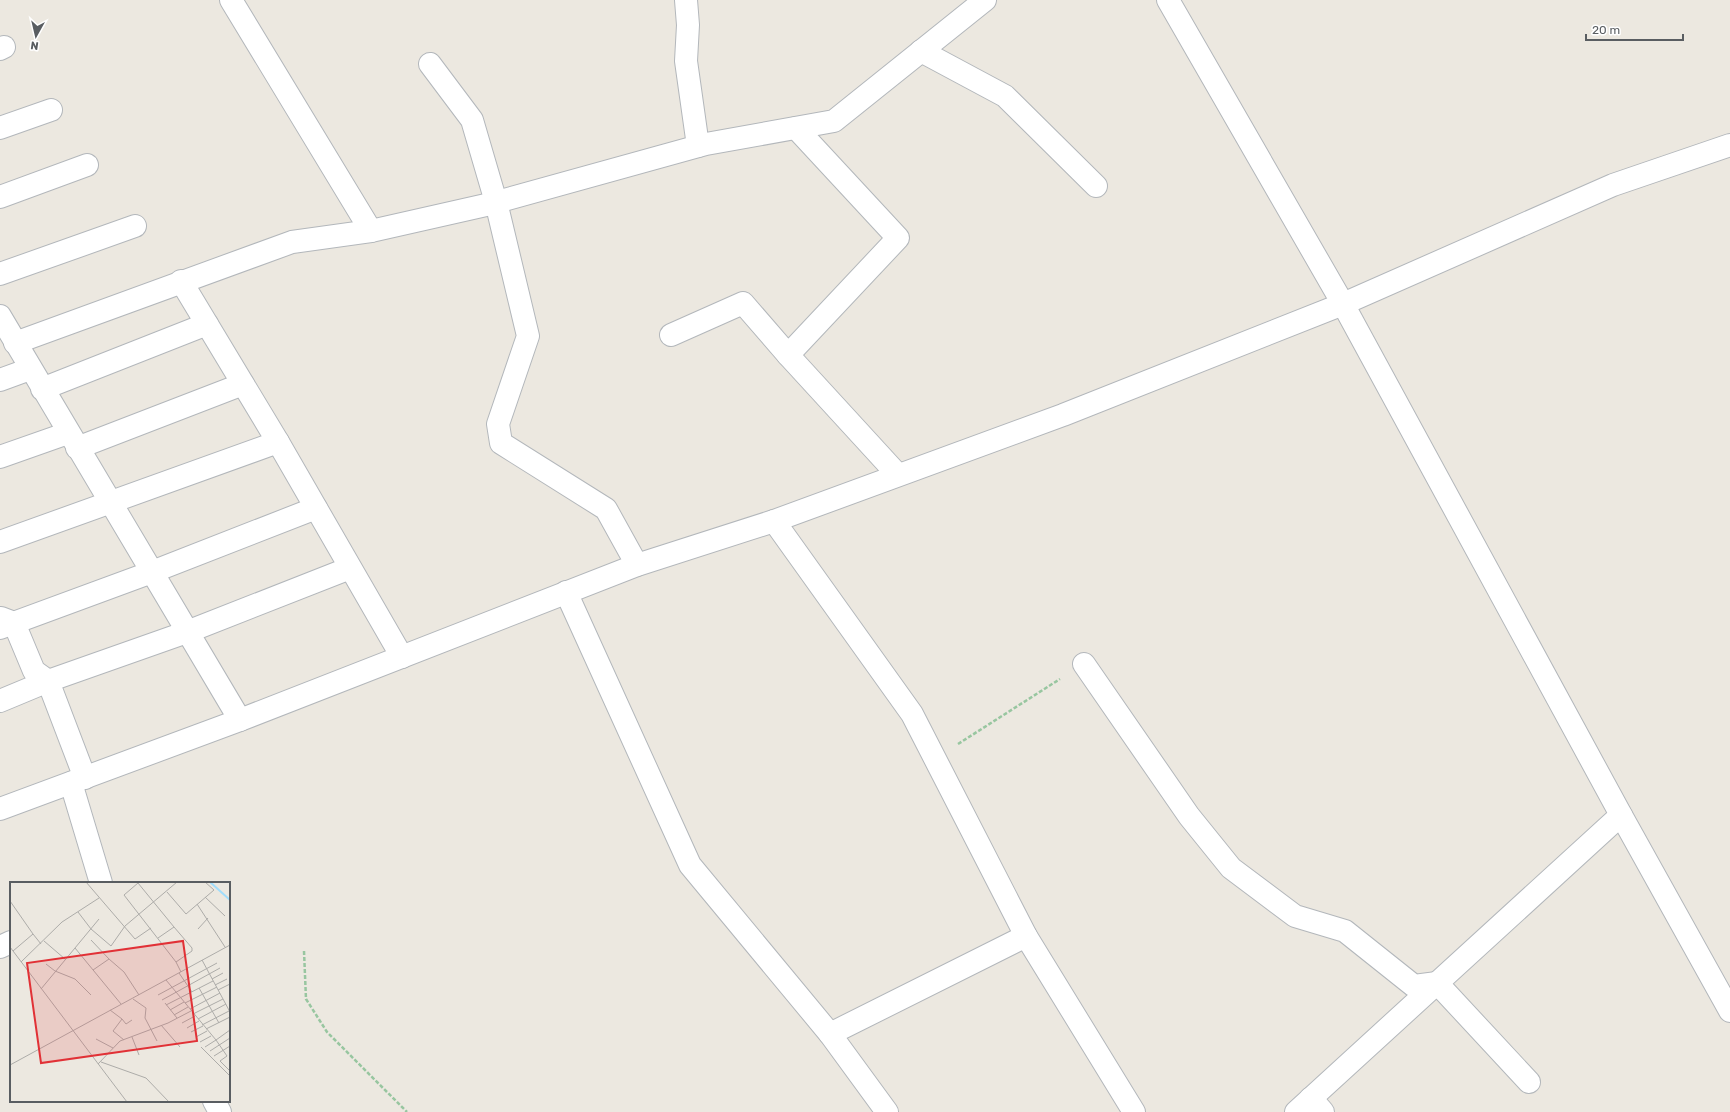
<svg xmlns="http://www.w3.org/2000/svg" width="1730" height="1112" font-family="Rubik,sans-serif">
<rect width="100%" height="100%" fill="#ece8e0"/>
<g fill="none" stroke-linecap="round" stroke-linejoin="round">
<g stroke="#b3b7bb" stroke-width="24">
<g id="minor">
<polyline points="231,0 371,231"/>
<polyline points="686,0 688,25 686,61 698,146"/>
<polyline points="1168,0 1343,304 1621,815 1730,1011"/>
<polyline points="0,49 4,47"/>
<polyline points="921,51 1005,96 1096,186"/>
<polyline points="430,64 472,120 496,202 528,336 498,424 501,443 606,509 637,565"/>
<polyline points="0,128 51,110"/>
<polyline points="0,197 87,165"/>
<polyline points="0,274 135,226"/>
<polyline points="181,281 278,442 402,657"/>
<polyline points="0,316 240,720"/>
<polyline points="671,335 743,303 788,355 898,238 796,128"/>
<polyline points="15,343 292,242 371,231 486,205 706,144 834,121 985,0"/>
<polyline points="788,355 898,475"/>
<polyline points="0,380 30,369"/>
<polyline points="42,389 207,324"/>
<polyline points="77,448 243,384"/>
<polyline points="0,457 68,433"/>
<polyline points="774,521 912,714 1026,936 1134,1112"/>
<polyline points="0,542 278,442"/>
<polyline points="566,592 690,865 830,1034 1026,936"/>
<polyline points="1,618 14,623 34,671 48,681 85,778"/>
<polyline points="0,628 152,572 316,508"/>
<polyline points="1084,664 1189,816 1231,868 1295,916 1345,931 1414,986 1437,983 1529,1082"/>
<polyline points="0,701 48,681 187,632 350,568"/>
<polyline points="71,783 101,883"/>
<polyline points="0,809 240,720 637,565 774,521 1063,415 1343,304 1613,185 1730,145"/>
<polyline points="0,947 11,942"/>
<polyline points="830,1034 887,1112"/>
<polyline points="1311,1098 1323,1112"/>
<polyline points="214,1101 220,1112"/>
<polyline points="1296,1112 1621,815"/>
</g>
</g>
<g stroke="#98c6a0" stroke-width="2.5" stroke-dasharray="4 2" stroke-linecap="butt">
<polyline points="958,744 1060,679"/>
<polyline points="304,951 306,999 327,1032 407,1112"/>
</g>
<use href="#minor" stroke="#fff" stroke-width="22"/>
</g>
<g transform="translate(10 882)">
<rect width="220" height="220" fill="#ece8e0"/>
<path fill="none" stroke="#a1ddfb" stroke-width="2" d="M200 0 220 18"/>
<path fill="none" stroke="#adaca9" stroke-width="1" d="M76 0 125 57 141 46M157 10 176 32 204 8 195 0M195 15 215 34M0 19 23 52M187 22 215 65M68 30 81 47 101 64 115 44 167 0M164 45 128 1 114 13 166 80 171 90M188 47 198 36M148 56 164 45 182 66V69L166 80M81 58 99 77M34 59 55 77M0 65 117 220M65 66 111 122M3 69 23 52 31 62M192 78 220 130M11 80 52 40 89 16M36 82 45 89 65 97 81 113M83 88 99 77 114 90 129 113M169 91 182 110M202 97 213 91M156 98 206 158 220 148M205 103 217 97M189 106 209 141M31 107 89 37M208 108 220 102M148 113 207 81M123 117 136 126 135 136 147 159M152 118 210 86M155 121 167 136M175 121 207 105M156 123 203 99M180 127 210 111M100 128 112 137M160 128 174 120M183 132 213 117M164 133 178 125M188 137 216 122M172 141 185 134M151 143 170 165M192 143 219 129M177 146 189 139M196 147 220 135M181 150 193 144M122 155 129 173M186 155 197 149M86 157 103 166M114 158 103 149 112 137 116 142 122 138M190 160 201 154M191 165 220 194M195 165 206 158 217 174 210 179 220 189M200 169 220 156M204 174 220 164M91 180 136 196 159 220M88 182 110 159 158 141 181 129M0 183 220 63"/>
<path fill="#e13136" fill-opacity="0.15" stroke="#e13136" stroke-width="2" d="M173 59 187 159 31 181 17 81Z"/>
<rect width="220" height="220" fill="none" stroke="#595d61" stroke-width="2"/>
</g>
<g transform="translate(36 36) rotate(188)" stroke="#ffffff" stroke-width="3" paint-order="stroke">
<path d="M0-3L7 15L0 10L-7 15Z" fill="#595d61"/>
<text y="-6" font-size="11" font-weight="bold" text-anchor="middle" fill="#595d61">N</text>
</g>
<path d="M1586 34v6h97v-6" fill="none" stroke="#595d61" stroke-width="2"/>
<text x="1592" y="34" font-size="12" fill="#595d61" stroke="#ffffff" stroke-width="3" paint-order="stroke">20 m</text>
</svg>
